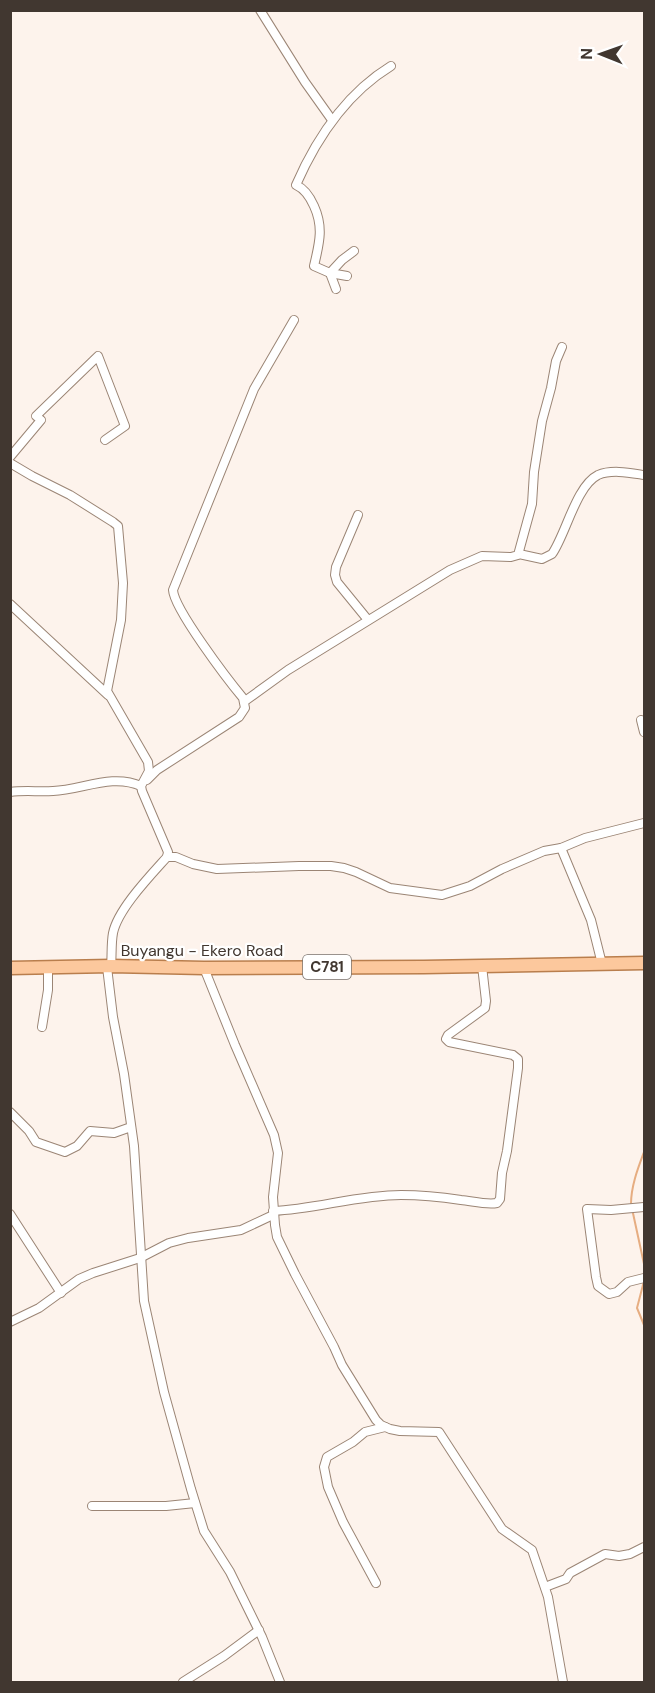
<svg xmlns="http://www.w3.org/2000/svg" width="655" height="1693" font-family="'DM Sans',sans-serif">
<rect width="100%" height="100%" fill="#fdf3ec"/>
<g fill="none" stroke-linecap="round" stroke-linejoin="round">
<g stroke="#e6ad81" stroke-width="2">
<path d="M644 1152C638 1168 631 1186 631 1204L644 1264"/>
<polyline points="644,1281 637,1308 644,1325"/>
</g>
<g stroke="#9b8575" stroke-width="10">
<g id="street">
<polyline points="260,10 305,82 332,120"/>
<polyline points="330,273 342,260 354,251"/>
<polyline points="330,273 336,289"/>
<path d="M347 276 330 273 314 266C319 244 324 228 314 206 310 197 305 189 296 185 317 137 347 93 391 66"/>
<polyline points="10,457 41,420 36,416 98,356 125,426 105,440"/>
<path d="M10 463 32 476 70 495 113 522 118 526 123 583 121 620 107 691 148 762 149 771 141 786 142 791 168 852 167 857C150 876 118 909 113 933 111 944 112 956 111 966"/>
<polyline points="358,515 336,567 335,575 337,582 368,620"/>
<path d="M519 554 542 559 552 554C566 534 576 486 598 475 612 469 631 473 644 475"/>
<polyline points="10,604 108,695"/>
<polyline points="245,701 288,670 450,570 482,556 511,557 518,555 532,504 534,472 542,421 551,388 556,361 562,347"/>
<polyline points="641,720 644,732"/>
<path d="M147 780 157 770 239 717 245 708 243 698C228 680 174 609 173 590L254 389 294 320"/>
<path d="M10 792C25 790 39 792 53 791 82 790 112 773 141 786"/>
<polyline points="561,848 591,920 602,964"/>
<polyline points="167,857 176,857 193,864 217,869 299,866 331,866 344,868 356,872 390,888 442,895 470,886 502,869 544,851 561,848 585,838 644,823"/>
<polyline points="107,967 113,1017 124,1074 134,1146 144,1301 164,1392 191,1489 204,1531 230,1572 262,1637 280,1682"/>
<polyline points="204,968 235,1045 274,1135 278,1153 273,1197 275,1225 277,1237 295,1274 334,1347 342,1365 376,1420 381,1425 390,1429 400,1431 439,1432 502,1529 532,1550 548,1597 563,1682"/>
<polyline points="42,1027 48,990 48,968"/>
<polyline points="10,1112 29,1131 36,1142 65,1152 77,1146 90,1131 114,1133 131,1127"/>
<polyline points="644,1207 611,1210 587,1209 596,1277 598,1286 609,1294 617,1292 628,1282 644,1278"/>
<path d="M273 1211C316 1209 358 1195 401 1195 421 1195 441 1197 461 1200 472 1201 486 1205 497 1203L500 1199 502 1173 507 1151 518 1068V1059L513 1055 449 1042 446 1039 448 1035 485 1008 486 1001 482 966"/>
<polyline points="10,1214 61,1293"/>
<polyline points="10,1322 39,1308 79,1279 93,1273 140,1258 169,1243 188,1238 241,1230 273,1215"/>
<polyline points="92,1506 166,1506 195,1503"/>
<polyline points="376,1583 343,1522 328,1487 324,1467 327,1457 353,1442 365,1432 385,1427"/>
<polyline points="545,1587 566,1579 570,1573 605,1554 619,1556 630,1554 644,1547"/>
<polyline points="183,1682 224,1656 259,1630"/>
</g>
</g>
<g stroke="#b97e4d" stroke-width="15">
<polyline id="primary" points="10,968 111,966 204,968 424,967 644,963"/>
</g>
<use href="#street" stroke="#fff" stroke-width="8"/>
<use href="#primary" stroke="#fcc89d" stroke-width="12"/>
</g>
<g text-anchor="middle" stroke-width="4.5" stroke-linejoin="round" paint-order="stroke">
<rect fill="#fff" stroke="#7a736e" stroke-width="1.5" x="303" y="955" width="48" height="24" rx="4.5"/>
<g font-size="15" font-weight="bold" fill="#413730">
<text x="327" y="972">C781</text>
</g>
<g font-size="16" fill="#413730" stroke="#fff">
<text x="202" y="956">Buyangu - Ekero Road</text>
</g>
</g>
<rect width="655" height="1693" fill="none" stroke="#413730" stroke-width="24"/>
<g transform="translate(601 54) rotate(271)" stroke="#ffffff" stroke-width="4.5" paint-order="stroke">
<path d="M0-4.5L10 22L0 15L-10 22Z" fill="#413730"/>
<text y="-9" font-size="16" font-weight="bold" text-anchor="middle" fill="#413730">N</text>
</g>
</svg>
